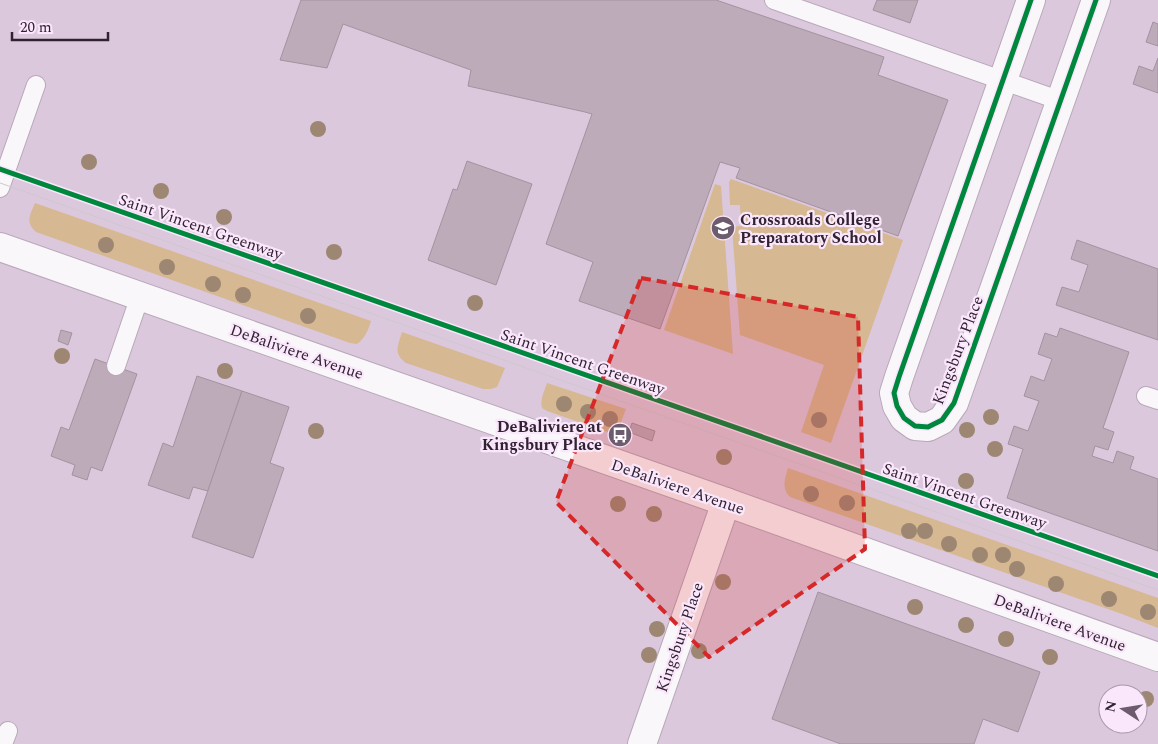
<svg xmlns="http://www.w3.org/2000/svg" width="1158" height="744" font-family="Spectral,serif">
<rect width="100%" height="100%" fill="#dcc8dd"/>
<g fill="#d6b892">
<polygon points="731,179 903,240 831,443 801,432 824,365 740,335 732,227 741,226 740,205 730,205 729,182"/>
<polygon points="715,184 721,186 733,354 664,330"/>
<path d="M35 203 371 321C368 331 365 338 357 344L350 343 36 232C25 222 30 215 35 203Z"/>
<path d="M402 332 505 368 497 387 491 389H483L406 363C393 353 398 346 402 332Z"/>
<path d="M547 383 626 409 616 435 547 411 542 408C540 399 544 392 547 383Z"/>
<path d="M788 468 1158 598V628L1122 614 790 497C781 488 785 479 788 468Z"/>
</g>
<g fill="#bdabba" stroke="#a3929f">
<polygon points="301,0 716,0 884,57 878,75 948,100 898,236 736,178 740,168 720,162 660,329 579,301 593,262 546,244 592,114 585,112 468,86 471,70 343,24 327,68 280,60"/>
<polygon points="877,0 918,0 910,23 873,10"/>
<polygon points="1153,22 1158,24 1158,46 1146,42"/>
<polygon points="1158,58 1158,93 1133,84 1139,66 1153,71"/>
<polygon points="467,161 532,184 496,285 428,260 453,189 457,190"/>
<polygon points="1077,240 1158,269 1158,340 1056,305 1062,287 1079,292 1088,265 1071,259"/>
<polygon points="1060,328 1129,352 1103,428 1114,432 1108,450 1095,446 1092,456 1113,463 1117,451 1134,457 1130,469 1158,479 1158,551 1007,498 1023,449 1008,444 1014,426 1028,431 1039,401 1024,396 1031,376 1044,381 1052,359 1038,354 1045,333 1057,337"/>
<polygon points="61,330 72,333 68,345 58,341"/>
<polygon points="95,359 137,374 102,471 91,467 87,480 72,475 75,465 51,456 61,427 69,430"/>
<polygon points="197,376 242,391 208,491 193,487 189,499 148,485 163,443 173,447"/>
<polygon points="242,391 289,407 270,463 284,468 253,558 192,537"/>
<polygon points="632,423 655,431 652,441 629,432"/>
<polygon points="818,592 1040,672 1018,732 983,719 974,744 841,744 772,719"/>
</g>
<g fill="none" stroke-linecap="round" stroke-linejoin="round">
<g stroke="#b8a8b9" stroke-width="20">
<g id="service">
<polyline points="774,0 1061,101"/>
<polyline points="0,188 36,85"/>
<polyline points="116,366 140,296"/>
<polyline points="1146,396 1158,400"/>
<polyline points="3,744 8,731"/>
</g>
</g>
<g stroke="#b8a8b9" stroke-width="30">
<g id="minor">
<polyline points="1031,0 899,377 894,393 897,406 904,418 915,426 928,427 942,420 954,403 1096,0"/>
<polyline points="642,744 726,502"/>
</g>
</g>
<g stroke="#b8a8b9" stroke-width="30">
<polyline id="secondary" points="0,247 726,502 1158,657"/>
</g>
<use href="#service" stroke="#faf7fa" stroke-width="18"/>
<use href="#minor" stroke="#faf7fa" stroke-width="28"/>
<use href="#secondary" stroke="#faf7fa" stroke-width="28"/>
<polyline stroke="#cec8ce" stroke-width="1" points="0,183 1158,590"/>
<g stroke="#fae7fb" stroke-width="8">
<g id="cycleway">
<polyline points="1031,0 899,377 894,393 897,406 904,418 915,426 928,427 942,420 954,403 1096,0"/>
<polyline points="0,169 1158,576"/>
</g>
</g>
<use href="#cycleway" stroke="#00873e" stroke-width="5"/>
</g>
<g fill="#9d8772">
<circle cx="318" cy="129" r="8"/>
<circle cx="89" cy="162" r="8"/>
<circle cx="161" cy="191" r="8"/>
<circle cx="224" cy="217" r="8"/>
<circle cx="106" cy="245" r="8"/>
<circle cx="334" cy="252" r="8"/>
<circle cx="167" cy="267" r="8"/>
<circle cx="213" cy="284" r="8"/>
<circle cx="243" cy="295" r="8"/>
<circle cx="475" cy="303" r="8"/>
<circle cx="308" cy="316" r="8"/>
<circle cx="62" cy="356" r="8"/>
<circle cx="225" cy="371" r="8"/>
<circle cx="564" cy="404" r="8"/>
<circle cx="588" cy="412" r="8"/>
<circle cx="991" cy="417" r="8"/>
<circle cx="610" cy="419" r="8"/>
<circle cx="819" cy="420" r="8"/>
<circle cx="967" cy="430" r="8"/>
<circle cx="316" cy="431" r="8"/>
<circle cx="995" cy="449" r="8"/>
<circle cx="724" cy="457" r="8"/>
<circle cx="966" cy="481" r="8"/>
<circle cx="811" cy="494" r="8"/>
<circle cx="847" cy="503" r="8"/>
<circle cx="618" cy="504" r="8"/>
<circle cx="654" cy="514" r="8"/>
<circle cx="909" cy="531" r="8"/>
<circle cx="925" cy="531" r="8"/>
<circle cx="949" cy="544" r="8"/>
<circle cx="980" cy="555" r="8"/>
<circle cx="1003" cy="555" r="8"/>
<circle cx="1017" cy="569" r="8"/>
<circle cx="723" cy="582" r="8"/>
<circle cx="1056" cy="584" r="8"/>
<circle cx="1109" cy="599" r="8"/>
<circle cx="915" cy="607" r="8"/>
<circle cx="1148" cy="612" r="8"/>
<circle cx="966" cy="625" r="8"/>
<circle cx="657" cy="629" r="8"/>
<circle cx="1006" cy="639" r="8"/>
<circle cx="699" cy="651" r="8"/>
<circle cx="649" cy="655" r="8"/>
<circle cx="1050" cy="657" r="8"/>
<circle cx="1146" cy="699" r="8"/>
</g>
<path fill="#d62828" fill-opacity="0.2" stroke="#d62828" stroke-width="4" stroke-dasharray="10 6" stroke-linejoin="round" d="M641 278 858 317 865 549 709 657 556 502Z"/>
<defs>
<g id="school-disc" transform="scale(1.25)"><circle r="9.5" fill="#6c5c6d" stroke="#fae7fb"/><path d="M0-5L7-2L0 1L-7-2ZM-4 1L0 2.5L4 1V4Q0 6-4 4Z" fill="#fff"/></g>
<g id="bus-disc" transform="scale(1.25)"><circle r="9.5" fill="#6c5c6d" stroke="#fae7fb"/><path d="M-5-6H5V4H4V6H2V4H-2V6H-4V4H-5ZM-3.5-4V0h7V-4ZM-3.5 1.2v1.5H-2V1.2ZM2 1.2v1.5H3.5V1.2Z" fill="#fff"/></g>
</defs>
<g fill-rule="evenodd">
<use href="#school-disc" x="723" y="228"/>
<use href="#bus-disc" x="620" y="435"/>
</g>
<g text-anchor="middle" stroke-width="4.5" stroke-linejoin="round" paint-order="stroke">
<g font-size="16" font-weight="bold" fill="#302231" stroke="#fae7fb" text-anchor="start">
<text x="740" y="225">Crossroads College<tspan x="740" dy="18">Preparatory School</tspan></text>
<text x="602" y="432" text-anchor="end">DeBaliviere at<tspan x="602" dy="18">Kingsbury Place</tspan></text>
</g>
<g font-size="16" fill="#302231" stroke="#fae7fb">
<text transform="translate(201 226) rotate(19)" y="6">Saint Vincent Greenway</text>
<text transform="translate(957 350) rotate(-69)" y="6">Kingsbury Place</text>
<text transform="translate(297 351) rotate(19)" y="6">DeBaliviere Avenue</text>
<text transform="translate(583 361) rotate(19)" y="6">Saint Vincent Greenway</text>
<text transform="translate(678 486) rotate(19)" y="6">DeBaliviere Avenue</text>
<text transform="translate(965 495) rotate(19)" y="6">Saint Vincent Greenway</text>
<text transform="translate(1060 622) rotate(20)" y="6">DeBaliviere Avenue</text>
<text transform="translate(679 637) rotate(-71)" y="6">Kingsbury Place</text>
</g>
</g>
<g transform="translate(1123 709) rotate(282)"><circle r="24" fill="#fae7fb" stroke="#a998aa"/>
<path d="M0-4L9 19L0 12L-9 19Z" fill="#6c5c6d"/>
<text y="-8" font-size="14" font-weight="bold" text-anchor="middle" fill="#302231">N</text>
</g>
<path d="M12 32v8h96v-8" fill="none" stroke="#302231" stroke-width="2.5"/>
<text x="20" y="32" font-size="15" fill="#302231" stroke="#fae7fb" stroke-width="4" paint-order="stroke">20 m</text>
</svg>
